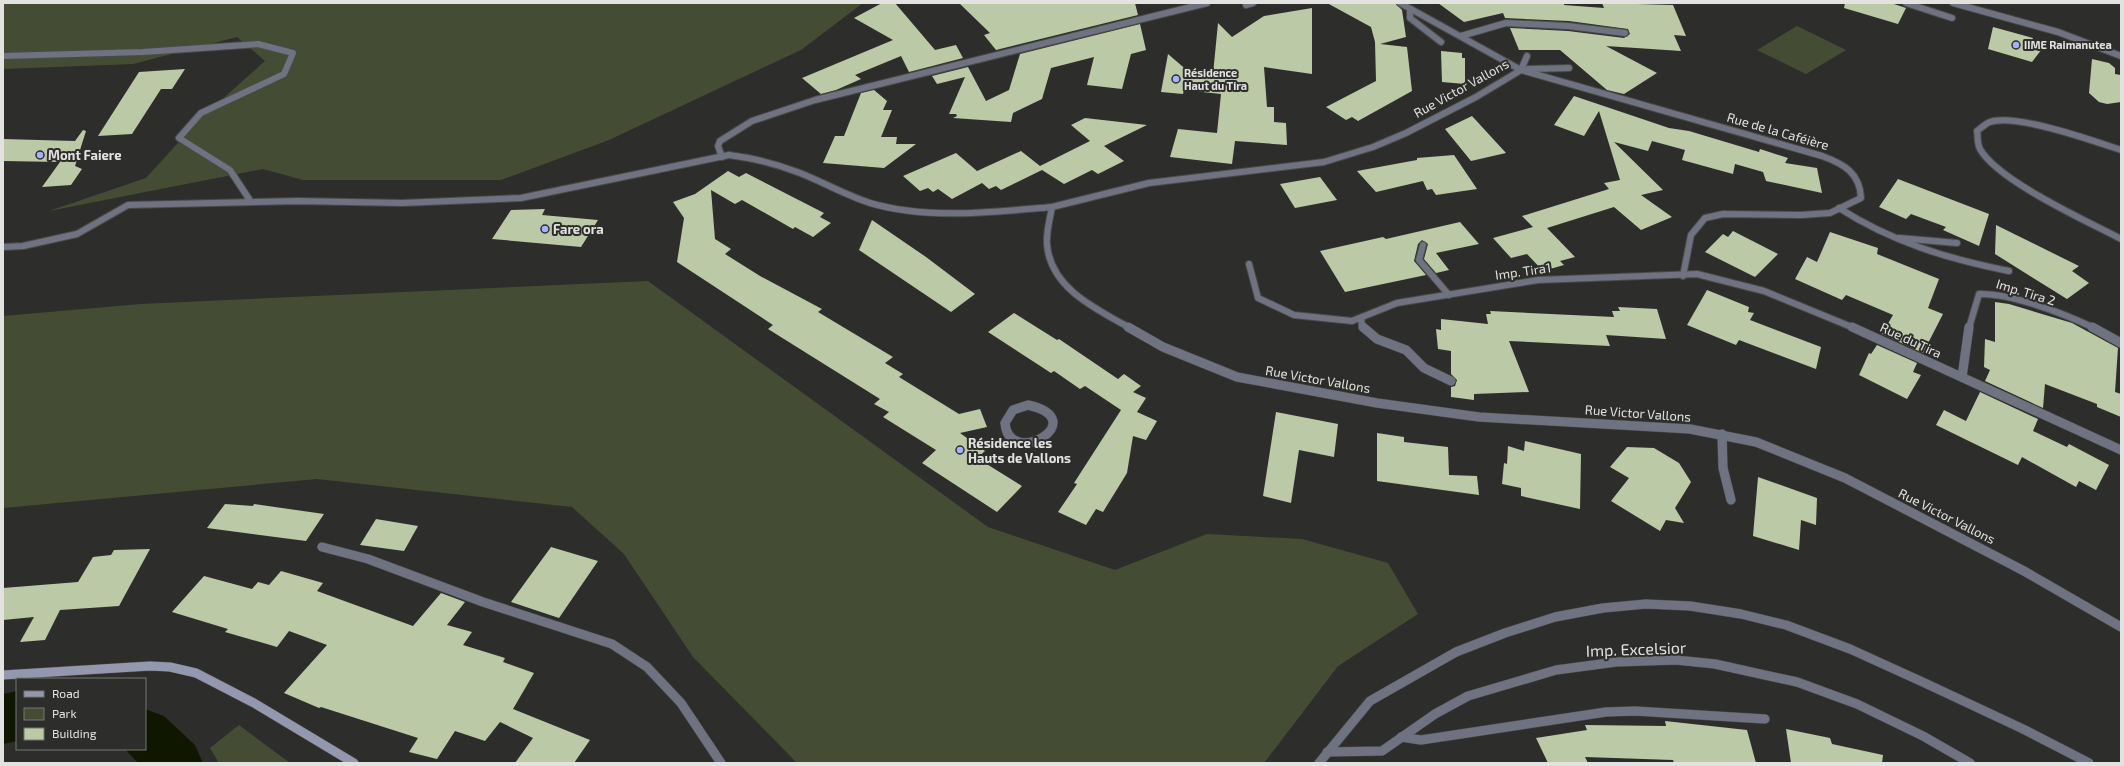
<svg xmlns="http://www.w3.org/2000/svg" width="2124" height="766" font-family="'Exo 2',sans-serif">
<rect width="100%" height="100%" fill="#2d2e2b"/>
<g fill="#444d33">
<polygon points="3,3 863,3 801,50 609,140 501,180 303,180 263,169 49,211 146,178 197,122 265,61 237,37 133,64 3,69"/>
<polygon points="1797,26 1846,50 1806,74 1757,50"/>
<polygon points="648,281 988,527 1115,570 1207,534 1302,539 1388,563 1418,614 1338,666 1264,763 797,763 693,657 624,554 572,507 317,479 3,508 3,316 141,304"/>
<polygon points="239,725 290,763 219,763 210,748"/>
</g>
<g fill="none" stroke-linecap="round" stroke-linejoin="round">
<g fill="#0f1700" fill-rule="evenodd">
<polygon points="17,691 17,741 3,744 3,694"/>
<polygon points="145,709 164,716 195,745 203,763 138,763 125,749 145,749"/>
</g>
</g>
<g fill="#bcc9a6">
<polygon points="882,3 895,3 935,50 956,45 963,58 909,72 901,56 855,75 861,79 836,90 821,94 802,78 893,40 854,18"/>
<polygon points="959,3 1135,3 1138,15 996,50 984,35 990,33"/>
<polygon points="1327,3 1395,3 1402,10 1406,37 1380,44 1407,47 1412,91 1358,121 1352,117 1346,120 1326,107 1376,81 1375,42 1371,27"/>
<polygon points="1438,3 1564,3 1564,5 1604,8 1602,3 1673,5 1686,36 1674,35 1681,51 1606,46 1657,73 1624,94 1607,90 1560,50 1519,50 1510,28 1568,31 1624,38 1630,34 1628,29 1569,21 1505,18 1503,13 1464,22"/>
<polygon points="1845,3 1891,3 1906,8 1898,24 1844,8"/>
<polygon points="1312,8 1312,74 1264,67 1267,107 1274,107 1274,122 1286,123 1287,145 1235,141 1232,164 1170,157 1178,129 1217,133 1221,94 1184,90 1183,94 1161,92 1168,54 1189,72 1213,74 1218,23 1232,37 1264,16"/>
<polygon points="1140,24 1146,50 1131,54 1122,89 1087,85 1094,57 1051,68 1042,99 1013,113 1011,122 953,118 957,116 956,114 949,114 965,77 937,84 932,76 968,67 986,101 1009,90 1020,54"/>
<polygon points="1993,27 2033,38 2032,41 2045,45 2032,62 1988,49"/>
<polygon points="1441,51 1462,53 1462,58 1465,58 1465,84 1442,82"/>
<polygon points="2092,59 2109,63 2115,68 2115,74 2121,75 2121,102 2107,104 2099,102 2089,93"/>
<polygon points="185,69 172,89 161,89 132,134 98,136 139,72"/>
<polygon points="874,90 887,101 883,110 892,110 881,137 897,137 896,144 916,144 884,168 823,163 835,136 844,136 861,93"/>
<polygon points="1574,96 1669,128 1689,131 1759,152 1760,149 1788,158 1785,163 1817,168 1822,193 1766,181 1763,172 1735,164 1733,174 1682,160 1685,150 1652,141 1648,151 1614,142 1663,190 1641,195 1672,217 1641,230 1614,207 1547,228 1575,257 1560,261 1564,265 1543,271 1527,254 1511,258 1493,238 1533,227 1522,216 1609,189 1604,183 1620,180 1599,111 1584,136 1554,125"/>
<polygon points="1472,116 1506,153 1471,161 1445,129"/>
<polygon points="1085,118 1147,125 1104,146 1124,161 1098,174 1092,170 1064,184 1042,170 1001,190 996,186 989,189 982,183 952,199 938,189 933,192 928,188 920,191 903,176 956,153 977,171 1021,151 1040,166 1090,141 1071,125"/>
<polygon points="83,130 86,131 75,166 82,169 71,185 42,187 60,162 3,161 3,139 75,141"/>
<polygon points="1454,155 1477,189 1436,195 1432,189 1427,190 1423,181 1376,192 1357,171 1417,160 1417,158"/>
<polygon points="728,171 739,177 746,173 824,213 820,217 831,223 813,237 795,227 793,229 742,200 735,204 711,190 715,239 731,249 725,254 760,276 822,309 818,312 893,357 885,363 903,374 899,377 959,414 980,409 987,427 960,433 985,451 977,458 1022,486 997,512 922,463 936,450 883,417 889,412 874,404 880,399 768,329 773,325 677,262 684,218 673,202 695,194"/>
<polygon points="1320,177 1337,200 1295,208 1280,184"/>
<polygon points="1898,179 1989,214 1979,246 1943,230 1946,227 1911,214 1906,219 1879,207"/>
<polygon points="545,209 542,215 598,220 581,247 492,239 511,210"/>
<polygon points="872,220 926,257 975,294 951,312 859,250"/>
<polygon points="1460,222 1479,244 1436,253 1449,270 1436,273 1424,259 1428,244 1422,240 1418,244 1414,261 1426,275 1345,292 1320,251 1383,237 1386,239"/>
<polygon points="1996,225 2079,266 2072,271 2089,283 2067,299 1995,254"/>
<polygon points="1733,231 1778,254 1755,277 1705,252 1723,234 1728,237"/>
<polygon points="1830,232 1878,248 1877,254 1939,279 1928,308 1943,314 1923,353 1882,334 1893,315 1846,295 1842,300 1795,279 1807,257 1817,262"/>
<polygon points="1707,290 1749,307 1748,312 1754,313 1750,320 1821,347 1816,369 1739,340 1736,345 1687,325"/>
<polygon points="1995,302 2009,304 2072,323 2118,348 2115,392 2121,394 2121,417 2097,407 2097,404 2045,384 2043,408 1985,381 1990,370 1984,367 1985,339 1995,342"/>
<polygon points="1618,307 1657,309 1666,339 1606,335 1610,346 1509,341 1529,392 1474,394 1474,400 1451,397 1451,387 1455,386 1457,380 1451,374 1451,351 1438,349 1436,329 1441,330 1441,319 1488,324 1486,314 1491,314 1490,311 1614,317 1612,311 1620,311"/>
<polygon points="1014,313 1057,340 1059,339 1118,379 1124,374 1141,386 1133,392 1146,398 1137,412 1157,421 1146,440 1133,436 1127,473 1103,512 1096,509 1086,525 1058,512 1077,484 1074,483 1121,410 1085,386 1080,389 1054,371 1051,373 988,332"/>
<polygon points="1877,345 1917,363 1913,372 1921,375 1907,399 1859,375 1869,353 1871,354"/>
<polygon points="1980,392 2038,419 2033,431 2067,447 2069,444 2109,465 2096,490 2079,481 2076,487 2022,457 2018,465 1936,425 1944,410 1966,421"/>
<polygon points="1276,412 1338,424 1334,457 1299,450 1291,503 1263,496"/>
<polygon points="1377,433 1404,437 1404,442 1448,447 1449,475 1477,476 1479,495 1377,481"/>
<polygon points="1525,441 1581,454 1580,509 1521,496 1521,488 1502,484 1504,463 1507,464 1508,446 1524,451"/>
<polygon points="1627,447 1654,448 1679,463 1691,482 1675,508 1684,523 1666,520 1660,531 1611,501 1629,478 1610,467"/>
<polygon points="1758,477 1817,498 1816,525 1801,520 1799,550 1753,536"/>
<polygon points="225,504 253,506 254,504 324,514 306,541 207,528"/>
<polygon points="376,519 418,526 404,551 360,545"/>
<polygon points="551,547 598,561 559,618 511,602"/>
<polygon points="150,549 119,606 60,610 45,640 20,642 34,617 3,620 3,588 78,582 93,557 111,555 114,550"/>
<polygon points="281,571 323,583 317,591 413,626 441,593 465,602 447,625 472,632 463,645 505,658 503,662 534,673 513,709 590,740 574,763 515,763 533,738 500,722 485,741 455,731 437,759 409,752 418,738 321,707 319,708 284,693 327,645 289,631 277,647 225,632 228,629 172,612 204,576 252,589 258,582 269,585"/>
<polygon points="1665,721 1747,730 1756,763 1674,763 1673,760 1585,757 1588,763 1548,763 1536,738 1587,730 1585,725 1666,726"/>
<polygon points="1786,729 1830,738 1832,744 1883,755 1882,763 1791,763"/>
</g>
<g fill="none" stroke-linecap="round" stroke-linejoin="round">
<g stroke="#4a4b48" stroke-width="8">
<g id="minor-far1">
<path d="M1400 3 1521 70 1822 156C1844 164 1860 173 1861 198L1830 213 1801 215 1723 214 1705 218 1691 235 1683 276"/>
<polyline points="1906,3 1952,18"/>
<polyline points="1953,3 2058,32 2121,56"/>
<polyline points="1246,5 1253,3"/>
<polyline points="1410,9 1410,18 1441,42"/>
<polyline points="1461,36 1506,23 1568,26 1625,33"/>
<polyline points="3,56 143,52 258,44 293,53 284,74 201,113 179,138 230,170 251,202"/>
<polyline points="1528,69 1569,68"/>
<polyline points="1521,70 1527,56"/>
<path d="M2121 150C2094 141 2015 113 1990 122 1985 124 1981 128 1977 131 1978 136 1977 144 1980 149 1998 181 2087 221 2121 239"/>
<polyline points="722,157 718,146 720,141 752,121 815,100 1207,3"/>
<path d="M1839 208C1892 242 1948 259 2009 271"/>
<polyline points="1899,238 1957,243"/>
<polyline points="1423,245 1419,260 1449,295"/>
<path d="M3 247 23 246 77 234 128 205 298 201 402 203 521 198 729 155C753 158 777 164 800 173 823 182 845 195 870 203 928 220 992 212 1052 207"/>
<polyline points="1249,264 1258,298 1294,315 1352,321 1397,303 1538,280 1697,274 1764,291 1854,328"/>
<polyline points="1361,318 1362,326 1364,328"/>
<path d="M1130 328C1096 309 1050 288 1047 244 1046 232 1050 219 1052 207L1149 183 1324 162 1373 147 1406 133 1476 97 1521 70"/>
<path d="M1969 328 1979 294C2011 293 2065 314 2094 328"/>
</g>
</g>
<g stroke="#4a4b48" stroke-width="10">
<g id="minor">
<polyline points="1128,327 1163,347 1237,377 1377,403 1479,417 1690,429 1756,442 1845,478 2024,571 2121,627"/>
<polyline points="1363,327 1377,339 1406,350 1424,368 1451,381"/>
<polyline points="1852,327 2121,450"/>
<polyline points="2092,327 2121,343"/>
<polyline points="1962,377 1969,327"/>
<path d="M1028 405C1094 420 1009 470 1005 423L1013 410Z"/>
<polyline points="1722,434 1723,468 1731,500"/>
<polyline points="322,547 368,559 483,602 612,644 647,667 681,703 721,763"/>
<polyline points="1401,737 1421,740 1606,712 1635,711 1765,719"/>
<polyline points="1327,752 1382,751 1435,714 1468,696 1556,670 1616,662 1676,660 1715,664 1797,682 1857,704 1923,736 1970,763"/>
<polyline points="1319,763 1370,701 1456,652 1505,633 1555,617 1603,608 1646,604 1690,606 1741,614 1786,625 1850,649 1927,684 2023,729 2089,763"/>
</g>
</g>
<g stroke="#4a4b48" stroke-width="10">
<polyline id="secondary" points="3,675 150,666 170,667 196,673 254,703 354,763"/>
</g>
<use href="#minor-far1" stroke="#6f7280" stroke-width="6"/>
<use href="#minor" stroke="#6f7280" stroke-width="9"/>
<use href="#secondary" stroke="#9498af" stroke-width="9"/>
</g>
<g fill="#a4b2fc" stroke="#2d2e2b" stroke-width="1.5">
<circle cx="2016" cy="45" r="4"/>
<circle cx="1176" cy="79" r="4"/>
<circle cx="40" cy="155" r="4"/>
<circle cx="545" cy="229" r="4"/>
<circle cx="960" cy="450" r="4"/>
</g>
<g text-anchor="middle" stroke-width="4" stroke-linejoin="round" paint-order="stroke">
<g font-size="11" font-weight="bold" fill="#e2e2e0" stroke="#2d2e2b" text-anchor="start">
<text x="2024" y="49">IIME Raimanutea</text>
<text x="1184" y="77">Résidence<tspan x="1184" dy="13">Haut du Tira</tspan></text>
</g>
<g font-size="13" fill="#e2e2e0" stroke="#2d2e2b">
<text transform="translate(1461 88) rotate(-29)" y="5">Rue Victor Vallons</text>
<text transform="translate(1778 131) rotate(16)" y="5">Rue de la Caféière</text>
<text transform="translate(1523 271) rotate(-8)" y="5">Imp. Tira1</text>
<text transform="translate(2026 292) rotate(17)" y="5">Imp. Tira 2</text>
<text transform="translate(1911 340) rotate(25)" y="5">Rue du Tira</text>
<text transform="translate(1318 379) rotate(10)" y="5">Rue Victor Vallons</text>
<text transform="translate(1638 413) rotate(4)" y="5">Rue Victor Vallons</text>
<text transform="translate(1947 516) rotate(27)" y="5">Rue Victor Vallons</text>
</g>
<g font-size="13" font-weight="bold" fill="#e2e2e0" stroke="#2d2e2b" text-anchor="start">
<text x="48" y="160">Mont Faiere</text>
<text x="553" y="234">Fare ora</text>
<text x="968" y="448">Résidence les<tspan x="968" dy="15">Hauts de Vallons</tspan></text>
</g>
<g font-size="16" fill="#e2e2e0" stroke="#2d2e2b">
<text transform="translate(1636 649) rotate(-2)" y="6">Imp. Excelsior</text>
</g>
</g>
<rect width="2124" height="766" fill="none" stroke="#e2e2e0" stroke-width="8"/>
<rect x="16" y="678" width="130" height="72" fill="#2d2e2b" stroke="#757673"/>
<rect x="24" y="691" width="20" height="6" fill="#9498af" stroke="#757673"/>
<text x="52" y="698" font-size="12" fill="#e2e2e0">Road</text>
<rect x="24" y="708" width="20" height="12" fill="#444d33" stroke="#757673"/>
<text x="52" y="718" font-size="12" fill="#e2e2e0">Park</text>
<rect x="24" y="728" width="20" height="12" fill="#bcc9a6" stroke="#757673"/>
<text x="52" y="738" font-size="12" fill="#e2e2e0">Building</text>
</svg>
